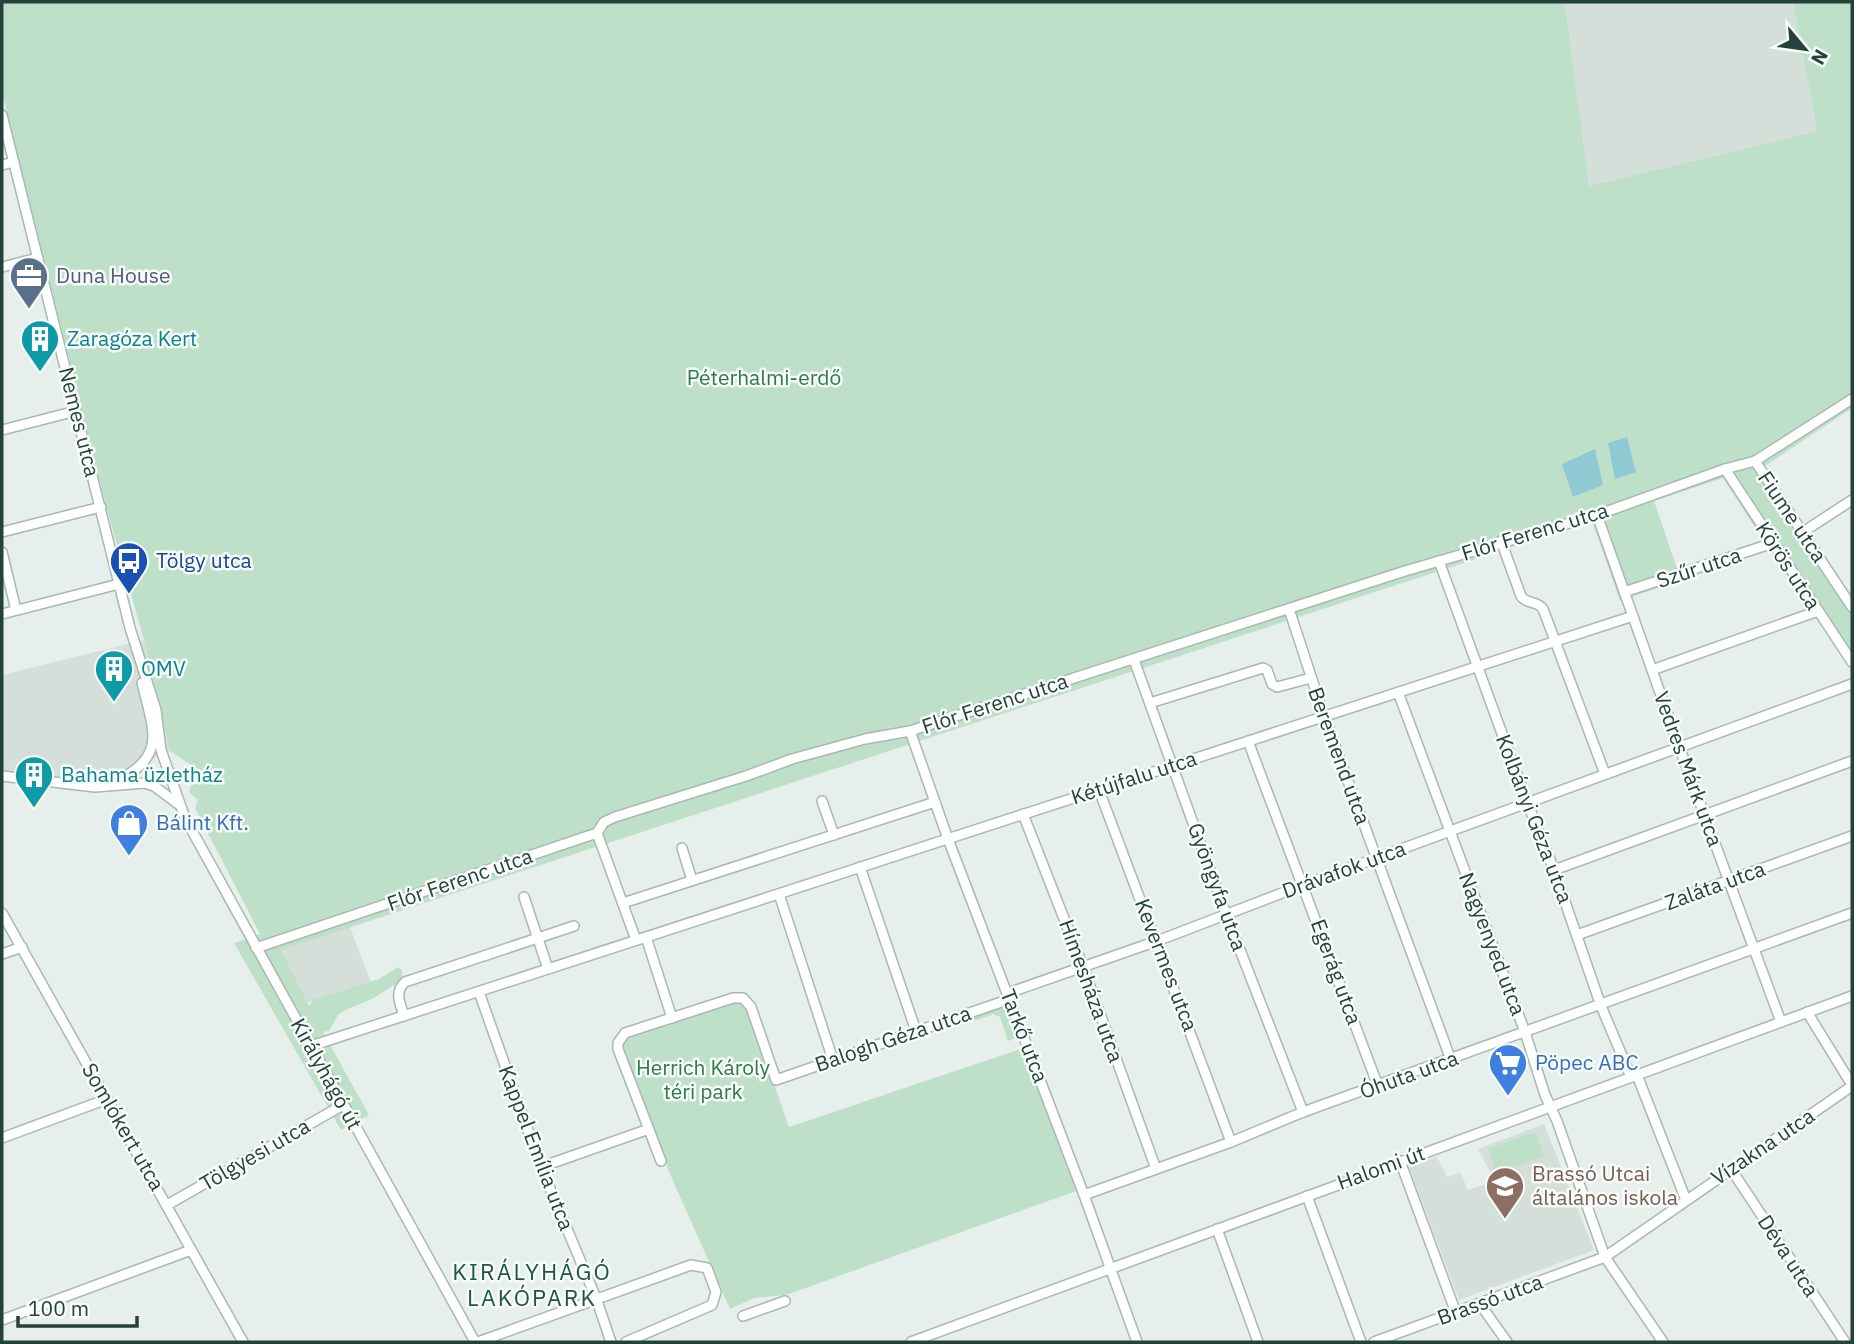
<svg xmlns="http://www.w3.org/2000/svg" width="1854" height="1344" font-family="'IBM Plex Sans',sans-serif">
<rect width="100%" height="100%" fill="#e6efeb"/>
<g fill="#d4dfda">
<polygon points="1565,2 1793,2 1817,131 1589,186"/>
<polygon points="144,640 170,751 99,783 2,772 2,675"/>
<polygon points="349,925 371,982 307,1003 280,950"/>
<polygon points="1544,1124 1594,1250 1459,1300 1409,1167 1437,1157 1447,1177 1460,1172 1468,1190 1495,1181 1478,1149"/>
</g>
<g fill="#bfe0c8">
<polygon points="2,2 1565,2 1589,186 1817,131 1793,2 1852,2 1852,408 1765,466 1852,597 1852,669 1770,551 1723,478 1654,501 1681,580 1620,601 1592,521 281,950 309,1006 313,1000 379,979 398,967 402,970 402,977 399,982 372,999 343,1011 338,1015 329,1031 323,1032 369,1115 341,1130 234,943 260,934 195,808 198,800 189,792 197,769 170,751 144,640 106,506 2,92"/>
<polygon points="734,1001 741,1002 747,1007 789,1127 1023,1048 1076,1191 786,1295 754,1298 730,1309 670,1174 622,1050 622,1041 628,1036"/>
<polygon points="1009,1002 1022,1036 1008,1041 1000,1017 993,1014 974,1021 973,1016"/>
<polygon points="1535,1132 1544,1156 1497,1173 1488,1149"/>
</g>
<g fill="#8ec9d4">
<polygon points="1627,437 1636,472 1615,479 1608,443"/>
<polygon points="1595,449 1603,485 1573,497 1562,464"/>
</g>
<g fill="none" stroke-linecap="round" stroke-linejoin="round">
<g stroke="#a8b8b2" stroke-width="12">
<g id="minor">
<polyline points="2,115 130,628 156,710 161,750 185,818 475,1342"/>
<polyline points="2,165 14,162"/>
<polyline points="2,267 38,258"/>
<polyline points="2,430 76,411"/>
<polyline points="1755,461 1852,607"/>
<polyline points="1725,469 1852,662"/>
<polyline points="1597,515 1680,749 1781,1022"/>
<polyline points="2,532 101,507"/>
<polyline points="1803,532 1852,500"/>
<path d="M1501 541 1521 596C1527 605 1537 600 1543 609L1605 774"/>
<polyline points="2,552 16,610"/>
<polyline points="1439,561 1527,802 1554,870 1601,1006 1631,1077"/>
<polyline points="1624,592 1773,543"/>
<polyline points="1289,609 1324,716 1451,1060"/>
<polyline points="2,614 119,584"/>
<polyline points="1134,660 1226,914 1303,1112"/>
<polyline points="1652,670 1818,611"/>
<polyline points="1398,692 1525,1032 1545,1095 1557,1121 1605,1257 1663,1342"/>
<polyline points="1150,703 1263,668 1267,670 1272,684 1277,687 1311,678"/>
<polyline points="910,731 948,839 1084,1195 1137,1342"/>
<polyline points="1248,741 1378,1086"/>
<polyline points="2,776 95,787 145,783 154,786 178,804"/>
<path d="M111 784C167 757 155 735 142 683"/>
<polyline points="1099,790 1231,1142"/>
<polyline points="822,801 834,835"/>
<polyline points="1023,814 1083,967 1156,1169"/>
<polyline points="597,833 636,940"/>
<polyline points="682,848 692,880"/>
<polyline points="860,867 916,1031"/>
<polyline points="1554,870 1852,761"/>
<polyline points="779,894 833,1060"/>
<polyline points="524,897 548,969"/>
<polyline points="623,903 935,802"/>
<polyline points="2,913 243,1342"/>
<polyline points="1577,935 1852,836"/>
<polyline points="646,937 672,1018"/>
<polyline points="256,948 597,833 604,822 615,817 746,776 792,759 865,739 910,731 1405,571 1597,515 1725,469 1755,461 1852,399"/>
<polyline points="2,954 22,947"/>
<polyline points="479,992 541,1167 596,1298 611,1342"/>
<polyline points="1008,993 1157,941 1303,885 1852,684"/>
<polyline points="1807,1012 1852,1085"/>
<path d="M404 1016C400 1003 394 992 405 982L574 926"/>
<polyline points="311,1046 1633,616"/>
<polyline points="1637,1075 1686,1200"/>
<polyline points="2,1138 107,1099"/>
<polyline points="661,1161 618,1049 618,1043 625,1033 733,998 743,998 751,1007 776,1080 1010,999"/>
<polyline points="1400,1161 1456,1313"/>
<polyline points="541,1167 649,1129"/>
<polyline points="1731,1169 1845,1342"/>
<polyline points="1084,1195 1231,1142 1303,1112 1852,913"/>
<polyline points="1307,1196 1361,1342"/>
<polyline points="167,1205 343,1105"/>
<polyline points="1217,1229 1258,1342"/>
<polyline points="1480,1304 1507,1342"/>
<polyline points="743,1316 785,1301"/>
<polyline points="2,1320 191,1250"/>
<polyline points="478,1342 691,1265 707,1268 716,1292 712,1305 626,1342"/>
<polyline points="911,1342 1852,996"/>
<polyline points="1374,1342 1605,1257 1852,1086"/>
</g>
</g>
<use href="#minor" stroke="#fff" stroke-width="9"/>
</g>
<defs>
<g id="office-pin" transform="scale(2.0125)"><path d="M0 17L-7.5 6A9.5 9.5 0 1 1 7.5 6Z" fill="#5c6f8a" stroke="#f7fbf9"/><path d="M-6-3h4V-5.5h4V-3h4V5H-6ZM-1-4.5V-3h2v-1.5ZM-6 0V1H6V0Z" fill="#fff"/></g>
<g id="building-pin" transform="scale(2.0125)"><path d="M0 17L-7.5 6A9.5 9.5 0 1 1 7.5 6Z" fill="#0f9aa8" stroke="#f7fbf9"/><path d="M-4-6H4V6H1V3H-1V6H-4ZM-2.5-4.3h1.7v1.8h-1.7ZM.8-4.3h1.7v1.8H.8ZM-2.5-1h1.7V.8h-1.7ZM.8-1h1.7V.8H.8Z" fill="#fff"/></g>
<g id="bus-pin" transform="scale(2.0125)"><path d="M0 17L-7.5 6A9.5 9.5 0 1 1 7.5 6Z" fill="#1a4fb4" stroke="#f7fbf9"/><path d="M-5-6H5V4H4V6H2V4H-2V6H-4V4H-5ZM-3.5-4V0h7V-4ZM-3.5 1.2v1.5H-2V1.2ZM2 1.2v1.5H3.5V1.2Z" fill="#fff"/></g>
<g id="shop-pin" transform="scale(2.0125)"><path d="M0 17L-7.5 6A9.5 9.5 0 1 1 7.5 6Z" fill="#3f7fe0" stroke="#f7fbf9"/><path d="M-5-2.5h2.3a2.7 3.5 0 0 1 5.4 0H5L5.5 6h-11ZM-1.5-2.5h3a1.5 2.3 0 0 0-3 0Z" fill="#fff"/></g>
<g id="supermarket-pin" transform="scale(2.0125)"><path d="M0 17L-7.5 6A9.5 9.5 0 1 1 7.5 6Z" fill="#3f7fe0" stroke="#f7fbf9"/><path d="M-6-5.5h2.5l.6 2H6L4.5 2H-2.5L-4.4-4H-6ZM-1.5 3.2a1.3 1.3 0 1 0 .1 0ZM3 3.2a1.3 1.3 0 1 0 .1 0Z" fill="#fff"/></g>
<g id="school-pin" transform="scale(2.0125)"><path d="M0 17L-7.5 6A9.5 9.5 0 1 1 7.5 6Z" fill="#8d6e63" stroke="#f7fbf9"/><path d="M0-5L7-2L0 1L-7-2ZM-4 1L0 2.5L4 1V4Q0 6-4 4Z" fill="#fff"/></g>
</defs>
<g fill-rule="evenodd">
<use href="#office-pin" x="29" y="276"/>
<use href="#building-pin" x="40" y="339"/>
<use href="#bus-pin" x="129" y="561"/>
<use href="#building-pin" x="114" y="669"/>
<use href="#building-pin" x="34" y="775"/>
<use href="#shop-pin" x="129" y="823"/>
<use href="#supermarket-pin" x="1508" y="1063"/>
<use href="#school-pin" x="1505" y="1186"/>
</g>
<g text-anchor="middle" stroke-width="5" stroke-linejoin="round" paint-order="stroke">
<g font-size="21" fill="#4e5e75" stroke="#f7fbf9" text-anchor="start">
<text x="56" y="283">Duna House</text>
</g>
<g font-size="21" fill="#0d838f" stroke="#f7fbf9" text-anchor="start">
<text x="67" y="346">Zaragóza Kert</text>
<text x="141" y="676">OMV</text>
<text x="61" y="782">Bahama üzletház</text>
</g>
<g font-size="21" fill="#2d7a4b" stroke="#f7fbf9">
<text x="764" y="385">Péterhalmi-erdő</text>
<text x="703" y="1075">Herrich Károly<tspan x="703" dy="24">téri park</tspan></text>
</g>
<g font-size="21" fill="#24423a" stroke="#f7fbf9">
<text transform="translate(79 422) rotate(76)" y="7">Nemes utca</text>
<text transform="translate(1792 517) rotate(56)" y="7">Fiume utca</text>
<text transform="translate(1535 532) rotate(-17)" y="7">Flór Ferenc utca</text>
<text transform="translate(1788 566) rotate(57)" y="7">Körös utca</text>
<text transform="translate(1699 568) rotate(-18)" y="7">Szűr utca</text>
<text transform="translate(995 704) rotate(-18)" y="7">Flór Ferenc utca</text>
<text transform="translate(1339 756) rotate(70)" y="7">Beremend utca</text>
<text transform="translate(1688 769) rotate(70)" y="7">Vedres Márk utca</text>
<text transform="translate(1134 778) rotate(-18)" y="7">Kétújfalu utca</text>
<text transform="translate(1534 819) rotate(69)" y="7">Kolbányi Géza utca</text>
<text transform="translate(1344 870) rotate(-20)" y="7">Drávafok utca</text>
<text transform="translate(460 880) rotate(-19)" y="7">Flór Ferenc utca</text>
<text transform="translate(1715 886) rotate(-20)" y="7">Zaláta utca</text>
<text transform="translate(1217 887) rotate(70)" y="7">Gyöngyfa utca</text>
<text transform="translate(1492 944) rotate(69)" y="7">Nagyenyed utca</text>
<text transform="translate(1166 965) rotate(69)" y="7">Kevermes utca</text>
<text transform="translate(1336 972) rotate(70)" y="7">Egerág utca</text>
<text transform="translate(1091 991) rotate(70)" y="7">Hímesháza utca</text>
<text transform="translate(1024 1036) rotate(69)" y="7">Tarkő utca</text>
<text transform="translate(893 1039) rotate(-19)" y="7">Balogh Géza utca</text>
<text transform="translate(326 1074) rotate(61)" y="7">Királyhágó út</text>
<text transform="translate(1409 1075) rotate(-20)" y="7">Óhuta utca</text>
<text transform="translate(123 1127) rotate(60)" y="7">Somlókert utca</text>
<text transform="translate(1763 1147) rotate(-34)" y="7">Vízakna utca</text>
<text transform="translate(536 1148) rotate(69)" y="7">Kappel Emília utca</text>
<text transform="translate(255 1155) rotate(-30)" y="7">Tölgyesi utca</text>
<text transform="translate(1381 1168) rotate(-20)" y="7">Halomi út</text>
<text transform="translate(1788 1256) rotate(57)" y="7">Déva utca</text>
<text transform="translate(1490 1300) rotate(-20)" y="7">Brassó utca</text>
</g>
<g font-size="21" fill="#164399" stroke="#f7fbf9" text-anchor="start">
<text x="156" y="568">Tölgy utca</text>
</g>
<g font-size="21" fill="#366cbe" stroke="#f7fbf9" text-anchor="start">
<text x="156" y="830">Bálint Kft.</text>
<text x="1535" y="1070">Pöpec ABC</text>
</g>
<g font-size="21" fill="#785e54" stroke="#f7fbf9" text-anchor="start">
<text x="1532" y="1181">Brassó Utcai<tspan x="1532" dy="24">általános iskola</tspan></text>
</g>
<g font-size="23" letter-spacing="2" fill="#1f5548" stroke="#f7fbf9">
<text x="532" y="1280">KIRÁLYHÁGÓ<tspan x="532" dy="26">LAKÓPARK</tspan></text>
</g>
</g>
<rect width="1854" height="1344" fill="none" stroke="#24423a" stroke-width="7"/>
<g transform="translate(1805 49) rotate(119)" stroke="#f7fbf9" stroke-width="5" paint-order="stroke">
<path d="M0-5L12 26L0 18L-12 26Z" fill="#24423a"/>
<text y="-10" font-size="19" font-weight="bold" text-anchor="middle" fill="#24423a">N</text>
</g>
<path d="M18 1316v10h119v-10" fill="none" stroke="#24423a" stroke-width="3.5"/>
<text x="28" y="1316" font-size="21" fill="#24423a" stroke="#f7fbf9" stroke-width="5" paint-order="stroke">100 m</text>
</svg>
